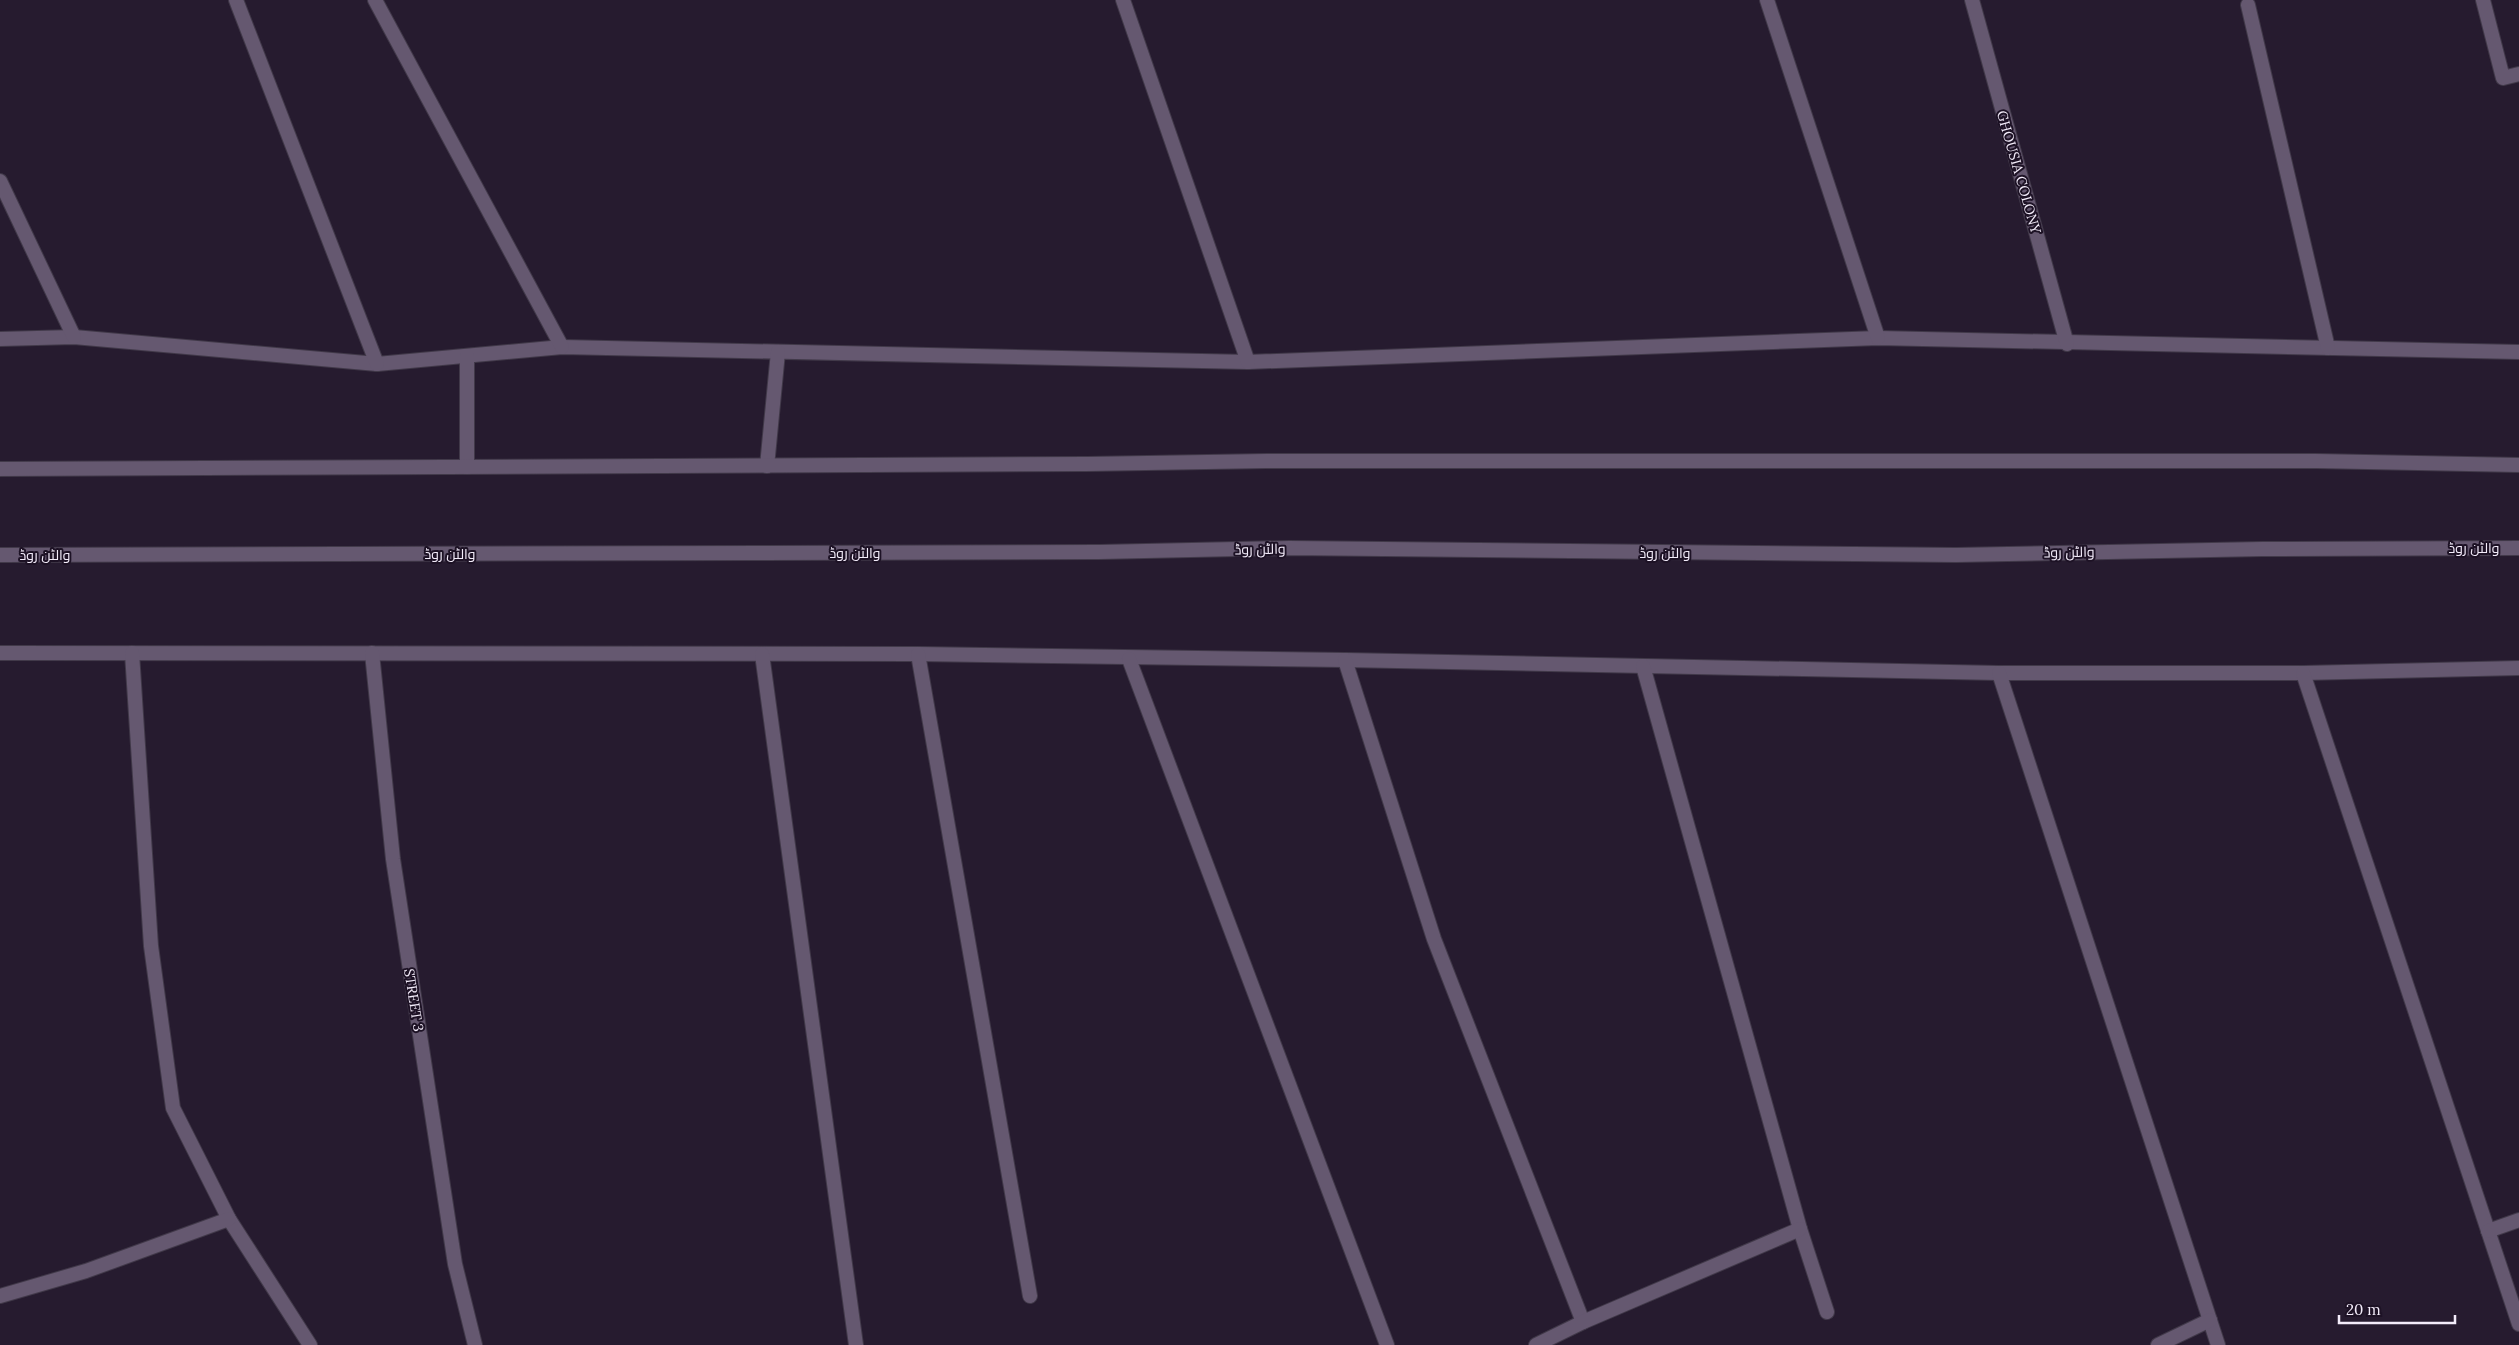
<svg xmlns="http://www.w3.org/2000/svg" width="2519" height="1345" font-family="Lora,Cairo,serif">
<rect width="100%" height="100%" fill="#261b2f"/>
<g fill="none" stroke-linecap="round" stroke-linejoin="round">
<g stroke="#413949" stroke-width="16">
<polyline id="service" points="0,339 74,337 377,364 562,347 1248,362 1878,338 2519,352"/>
</g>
<g stroke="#413949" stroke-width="16">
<g id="minor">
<polyline points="236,0 377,364"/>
<polyline points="375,0 562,347"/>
<polyline points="1123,0 1248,362"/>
<polyline points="1767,0 1878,338"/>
<polyline points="1972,0 2067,344"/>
<polyline points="2483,0 2503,78 2519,74"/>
<polyline points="2248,5 2328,348"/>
<polyline points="0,181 74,337"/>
<polyline points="0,653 918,654 1345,660 1999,673 2303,673 2519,668"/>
<polyline points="132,653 151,946 173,1108 229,1219 310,1345"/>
<polyline points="372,653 393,859 455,1264 475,1345"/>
<polyline points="762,654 856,1345"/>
<polyline points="918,654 1030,1296"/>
<polyline points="1129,659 1387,1345"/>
<polyline points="1345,660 1434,939 1583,1322"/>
<polyline points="1643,666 1800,1229 1827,1312"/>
<polyline points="1999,673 2218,1345"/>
<polyline points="2303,673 2519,1324"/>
<polyline points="2488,1231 2519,1220"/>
<polyline points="0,1296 86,1271 229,1219"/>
<polyline points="1536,1345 1583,1322 1800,1229"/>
<polyline points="2158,1345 2210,1320"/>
</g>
</g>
<g stroke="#413949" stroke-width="16">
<g id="secondary">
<polyline points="767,466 778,352"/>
<polyline points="467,467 467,356"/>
<polyline points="0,469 1087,464 1266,461 2316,461 2519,465"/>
<polyline points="0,555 1099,552 1289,548 1956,555 2262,549 2519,548"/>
</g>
</g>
<use href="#service" stroke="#655870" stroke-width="14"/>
<use href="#minor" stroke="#655870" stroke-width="14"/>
<use href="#secondary" stroke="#655870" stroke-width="14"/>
</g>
<g text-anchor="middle" stroke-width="4" stroke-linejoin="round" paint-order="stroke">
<g font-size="14" fill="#f3ecfa" stroke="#1d1225">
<text transform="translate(2019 172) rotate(74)" y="5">GHOUSIA COLONY</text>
<text x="2474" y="553">والٹن روڈ</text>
<text transform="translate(1260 549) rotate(-1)" y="5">والٹن روڈ</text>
<text transform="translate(2069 552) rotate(-1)" y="5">والٹن روڈ</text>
<text x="855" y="558">والٹن روڈ</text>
<text x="1665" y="558">والٹن روڈ</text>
<text x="450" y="559">والٹن روڈ</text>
<text x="45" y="560">والٹن روڈ</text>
<text transform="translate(414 1000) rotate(81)" y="5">STREET 3</text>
</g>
</g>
<path d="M2339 1315v8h116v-8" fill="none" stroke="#f3ecfa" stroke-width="2.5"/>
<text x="2346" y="1315" font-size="15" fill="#f3ecfa" stroke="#1d1225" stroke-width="4" paint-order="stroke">20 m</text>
</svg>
